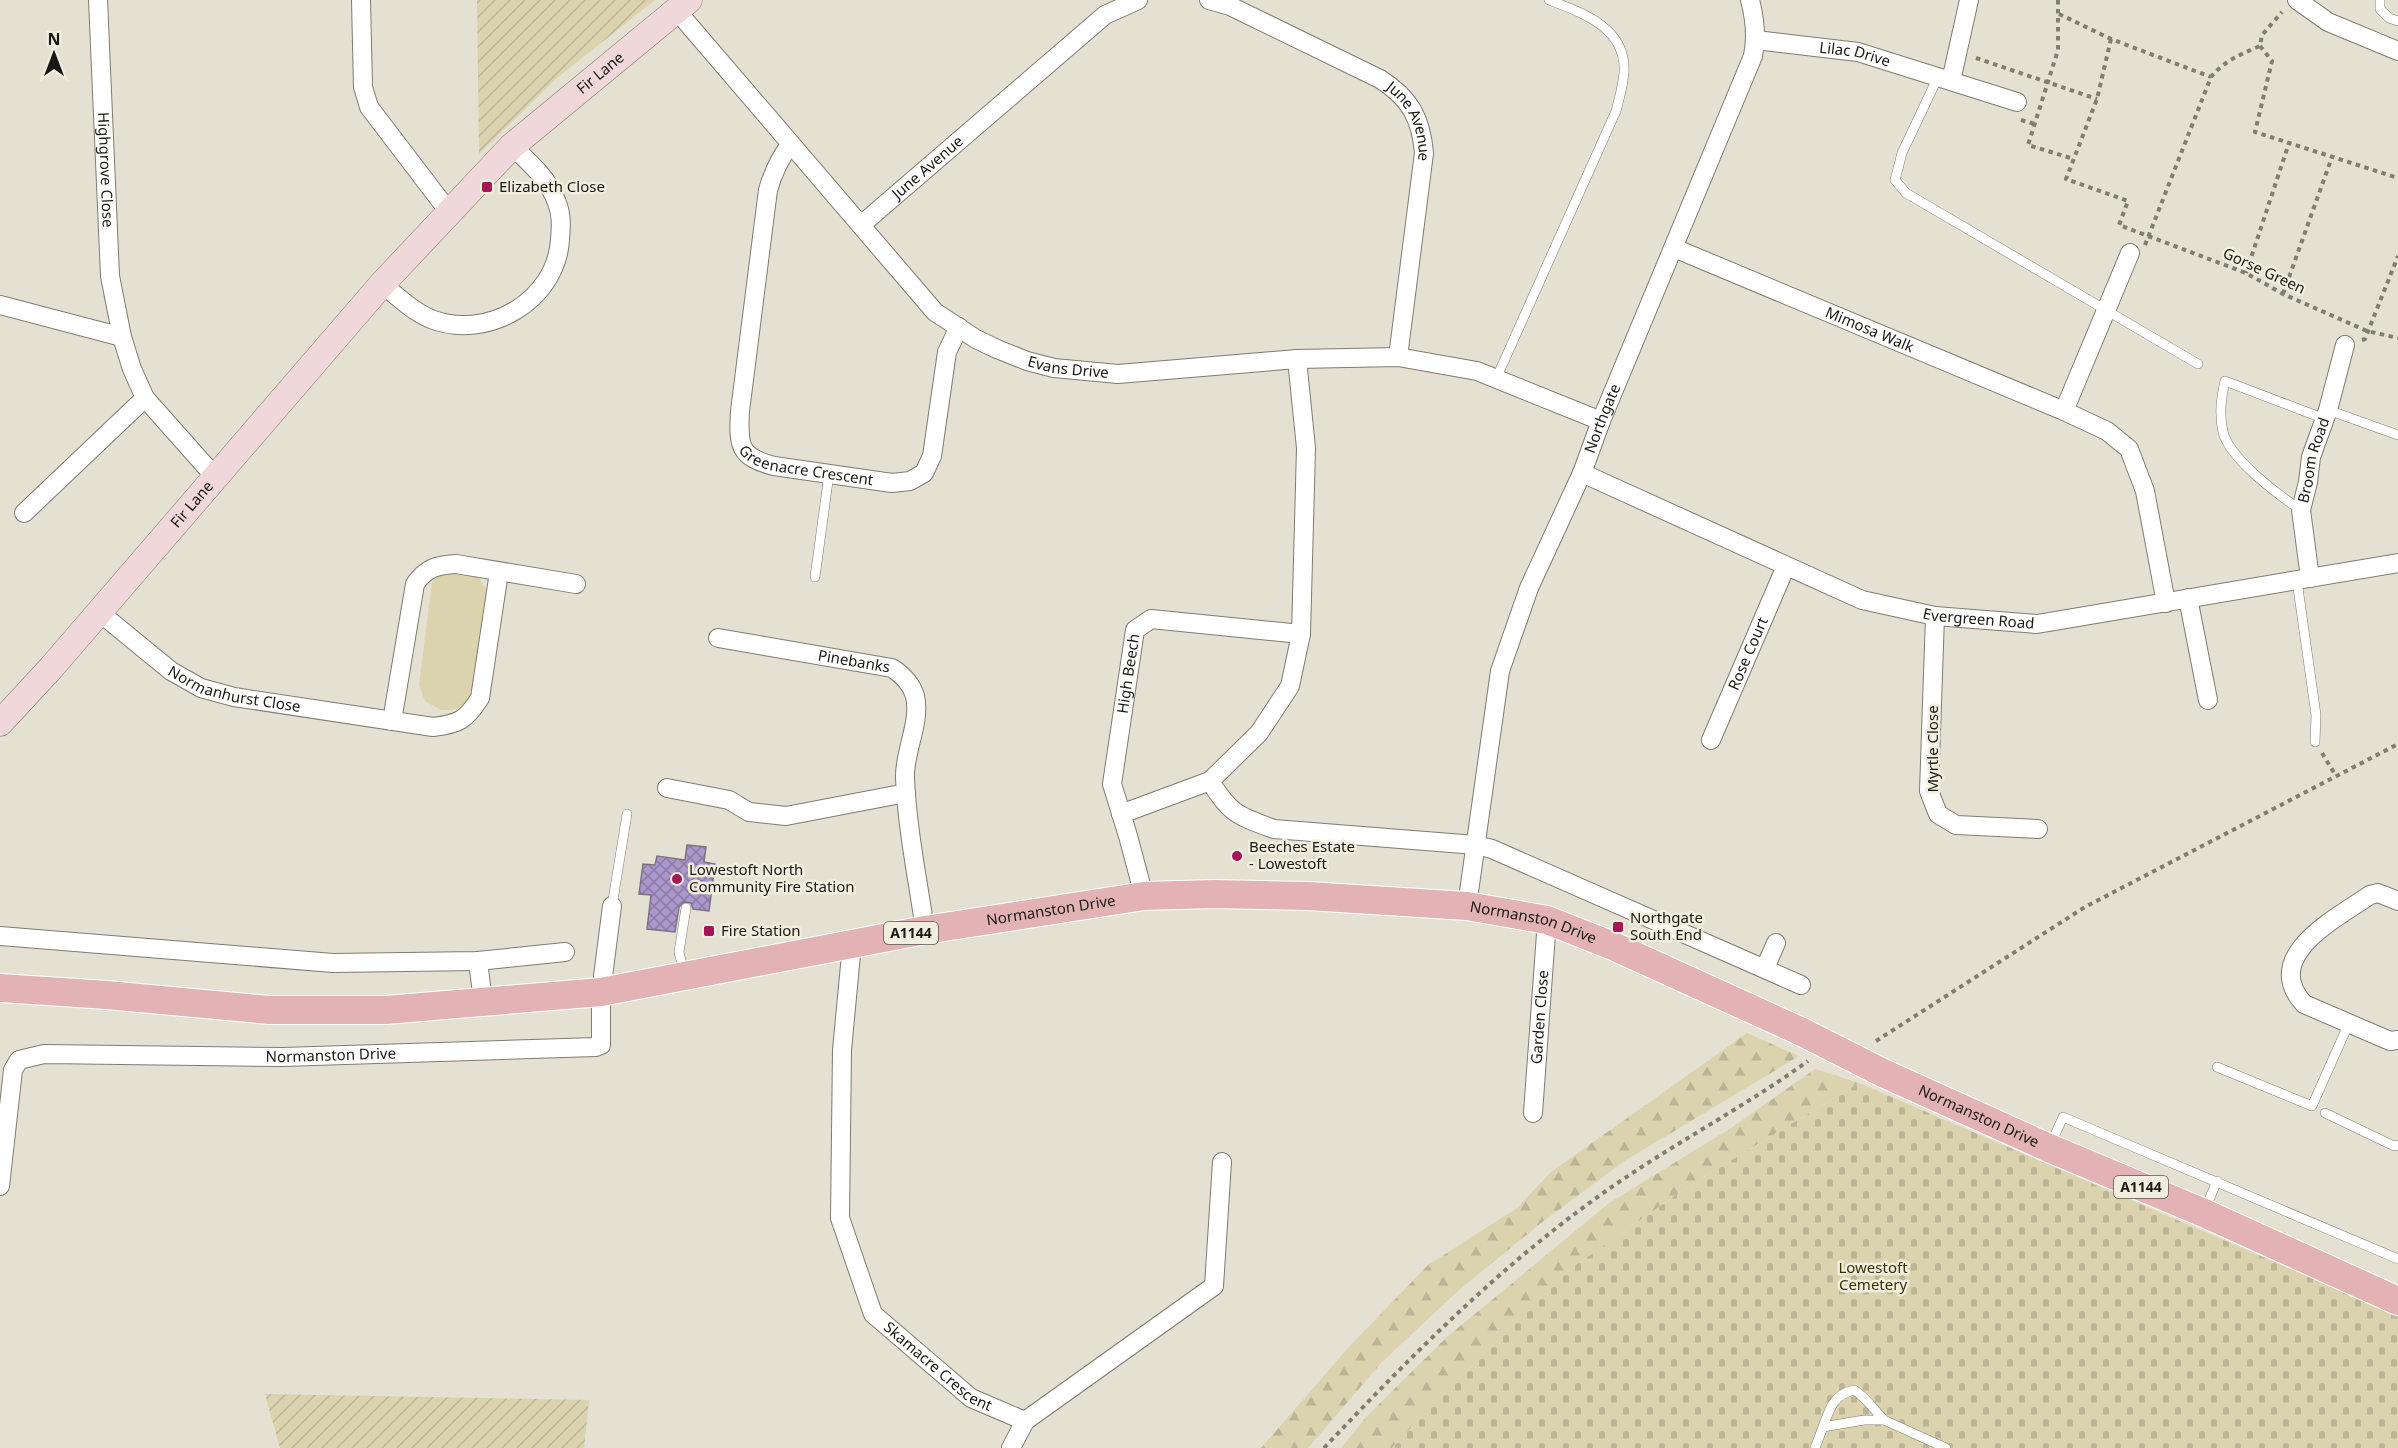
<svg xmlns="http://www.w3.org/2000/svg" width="2398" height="1448" font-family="'Noto Sans',sans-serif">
<defs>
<pattern id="forest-firs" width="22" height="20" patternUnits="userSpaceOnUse" patternTransform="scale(1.5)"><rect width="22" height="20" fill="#dbd3ae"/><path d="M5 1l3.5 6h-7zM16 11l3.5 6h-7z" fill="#bbb495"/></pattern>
<pattern id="cemetery-stones" width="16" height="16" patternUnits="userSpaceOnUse" patternTransform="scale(1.5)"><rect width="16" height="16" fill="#dbd3ae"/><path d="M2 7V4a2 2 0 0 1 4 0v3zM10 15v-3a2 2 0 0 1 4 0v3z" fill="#bbb495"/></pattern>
<pattern id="garden-furrows" width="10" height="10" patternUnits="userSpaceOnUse" patternTransform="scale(1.5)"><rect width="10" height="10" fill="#dbd3ae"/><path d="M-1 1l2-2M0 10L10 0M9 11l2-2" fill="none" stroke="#bbb495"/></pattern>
<pattern id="building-cross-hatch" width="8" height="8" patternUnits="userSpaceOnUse" patternTransform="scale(1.5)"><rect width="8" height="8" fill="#ac97cc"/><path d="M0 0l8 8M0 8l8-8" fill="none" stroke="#8b7aa4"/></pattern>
</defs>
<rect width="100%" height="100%" fill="#e4e1d2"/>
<polygon fill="#dbd3ae" points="454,570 478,576 487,591 473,693 461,707 451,710 441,710 425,701 419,685 432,582 437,576"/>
<g fill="url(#forest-firs)">
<polygon points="1747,1033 1799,1056 1623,1162 1541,1223 1459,1290 1382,1362 1308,1448 1261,1448 1348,1348 1428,1265 1517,1208 1551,1172"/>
<polygon points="1815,1069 1859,1083 1689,1186 1569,1270 1439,1398 1392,1448 1341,1448 1367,1416 1447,1337 1609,1203 1731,1128"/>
</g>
<polygon fill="url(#cemetery-stones)" points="1859,1083 2398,1315 2398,1448 1392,1448 1439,1398 1569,1270 1689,1186"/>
<g fill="url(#garden-furrows)">
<polygon points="477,0 655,0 557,78 479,154"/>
<polygon points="265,1394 589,1400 584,1448 280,1448"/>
</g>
<polygon fill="url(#building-cross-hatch)" stroke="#787480" stroke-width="1.5" points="687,845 706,847 704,862 715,864 709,911 693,909 691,903 684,902 679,907 675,932 647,929 651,895 639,894 643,864 655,865 657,856 685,860"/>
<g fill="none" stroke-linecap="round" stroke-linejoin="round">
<g stroke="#7f7c6e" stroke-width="10">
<g id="lane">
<polyline points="2380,0 2380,9 2389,18 2398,21"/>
<polyline points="1938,77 1902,153 1895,180 1906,193 2198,364"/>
<path d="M1496 379 1616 111C1619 99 1623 86 1624 73 1627 28 1583 13 1549 0"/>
<polyline points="2328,410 2398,435"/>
<path d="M2301 510C2278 495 2230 459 2223 432 2219 414 2221 399 2225 381L2325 419"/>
<polyline points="815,577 829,474"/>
<polyline points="2297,581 2316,715 2315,742"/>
<polyline points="612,906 627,814"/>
<polyline points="684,973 679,952 686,908"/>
<polyline points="2217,1067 2312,1106 2349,1023"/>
<polyline points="2325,1113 2394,1146 2398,1145"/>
<polyline points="2050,1146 2063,1117 2398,1259"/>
<polyline points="2205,1209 2217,1181"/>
<path d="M1823 1427C1830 1408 1833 1395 1854 1390 1866 1397 1874 1410 1884 1420"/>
<polyline points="1815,1448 1823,1427 1864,1420 1884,1420 1946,1448"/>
</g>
</g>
<g stroke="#7f7c6e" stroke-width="20">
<g id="street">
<path id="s1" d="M98 0 110 276 122 337 132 369 145 398 216 478"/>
<polyline points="361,0 363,87 369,107 449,212"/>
<path id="s2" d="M1209 0 1230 6 1380 79C1410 98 1421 118 1424 153L1398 357"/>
<polyline points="2297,0 2328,22 2398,51"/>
<path id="s3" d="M677 11 935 312 976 339 997 349 1027 361 1054 368 1118 374 1297 359 1398 357 1477 371 1601 421"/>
<path id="s4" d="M1756 40 1858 52 2017 102"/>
<polyline points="1951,81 1969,0"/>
<path id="s5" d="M791 144C779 158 773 173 768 190L740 411C738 446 739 457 774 466L892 483 910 481 924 473 932 456 947 352 959 327"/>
<path id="s6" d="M861 225 1105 15 1138 0"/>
<path id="s7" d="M1674 248 2064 411 2107 431 2129 449 2145 491 2166 603"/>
<path d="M382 284C397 296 412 311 431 319 487 341 556 301 560 240 561 227 562 215 557 203 549 179 530 163 512 146"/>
<polyline points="0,305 122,337"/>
<polyline points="2064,411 2130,253"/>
<path id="s8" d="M1582 473 1862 600 1935 616 2037 624 2398 563"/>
<polyline points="24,513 145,398"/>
<path id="s9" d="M2310 578 2301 510 2308 482 2311 457 2328 410 2345 345"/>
<polyline points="2188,598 2208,700"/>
<path id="s10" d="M99 612 171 671 201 688 234 697 433 727C459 724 466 720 480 698L499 572"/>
<polyline points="1935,616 1929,791 1938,814 1956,825 2038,829"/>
<path id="s11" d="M718 638 892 668C903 675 911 683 915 696 921 723 904 751 905 778 907 828 918 881 925 930"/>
<path d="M392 721 415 584C426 568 437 565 456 564L576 584"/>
<path id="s12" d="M1711 740 1786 566"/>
<path d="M1210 781C1230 814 1238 816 1274 829L1476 845 1492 849 1801 985"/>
<polyline points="667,788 729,800 749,812 786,816 906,793"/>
<polyline points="1121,814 1210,781 1259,733 1290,686 1301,634 1306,448 1297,359"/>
<path id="s13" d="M1144 896 1128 836 1112 784 1135 630 1151 619 1301 634"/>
<path d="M2398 901 2378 893 2370 895C2337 918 2260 956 2304 1004L2390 1041 2398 1040"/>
<path id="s14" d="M1467 906 1500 671 1529 588 1582 473 1601 421 1753 56C1757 36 1755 19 1750 0"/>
<polyline points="0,936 333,963 478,961 565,952"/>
<path id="s15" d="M852 944 842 1050 840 1218 873 1314 971 1398 1025 1421 1214 1286 1222 1162"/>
<polyline points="478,961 483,1002"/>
<polyline points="1765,968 1776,943"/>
<path id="s16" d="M1533 1113 1547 920"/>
<path id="s17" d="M0 1186 13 1070 19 1060 44 1054 283 1057 596 1047 601 1045V992L612 906"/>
<polyline points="1011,1448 1025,1421"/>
</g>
</g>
<g stroke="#7f7c6e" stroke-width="27">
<g id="secondary">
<path id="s18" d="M0 723 51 668 382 284 512 146 689 0"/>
</g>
</g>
<g stroke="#fff" stroke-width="30">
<g id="primary">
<path id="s19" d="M0 988 107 995 269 1010H386L601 992 925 930 1144 896 1214 894 1308 896 1467 906 1547 920 1613 946 1802 1032"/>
<path id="s20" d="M1883 1073 2049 1148 2204 1213 2398 1301"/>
</g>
</g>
<g stroke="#807e74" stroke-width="4" stroke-dasharray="4.5 4.5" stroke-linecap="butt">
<polyline points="2058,0 2058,50 2028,145 2074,159"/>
<polyline points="2059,14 2111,39 2211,77"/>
<polyline points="2111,39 2097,99 2066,179 2128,201 2119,225 2246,273 2283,294 2367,331 2398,338"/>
<polyline points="2260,46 2272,61 2255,132 2398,178"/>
<polyline points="1976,58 2097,99"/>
<polyline points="2021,120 2035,124"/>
<path d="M2145 245 2211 77C2224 61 2241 54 2260 46L2262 35 2282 12"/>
<polyline points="2246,273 2289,143"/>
<polyline points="2283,294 2332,157"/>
<polyline points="2362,340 2365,339 2398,256"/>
<polyline points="2322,753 2336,776"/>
<polyline points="1876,1041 2085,907 2398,744"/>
<path d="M1324 1448C1412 1355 1501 1265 1606 1191 1671 1145 1743 1108 1808 1061"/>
</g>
<use href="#lane" stroke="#fff" stroke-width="9"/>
<use href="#street" stroke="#fff" stroke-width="18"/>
<use href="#secondary" stroke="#f0d8da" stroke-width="26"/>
<use href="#primary" stroke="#e2b2b5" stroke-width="28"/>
<g stroke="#fff" stroke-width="30" stroke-linecap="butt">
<polyline id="primary-bridge" points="1802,1032 1883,1073"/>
</g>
<use href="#primary-bridge" stroke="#e2b2b5" stroke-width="28"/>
</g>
<g fill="#a51658" stroke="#f1eedf" stroke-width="2">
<rect x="481" y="181" width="12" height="12" rx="3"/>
<circle cx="1237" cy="856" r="6"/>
<circle cx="677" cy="879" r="6"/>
<rect x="1612" y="921" width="12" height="12" rx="3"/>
<rect x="703" y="925" width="12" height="12" rx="3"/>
</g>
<g text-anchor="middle" stroke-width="5" stroke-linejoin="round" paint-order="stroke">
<g fill="#f1eedf" stroke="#5a5850" stroke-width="1.5">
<rect x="884" y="922" width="54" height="22" rx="4.5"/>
<rect x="2114" y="1176" width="54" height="22" rx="4.5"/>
</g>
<g font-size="14" font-weight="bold" fill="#191813">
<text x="911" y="938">A1144</text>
<text x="2141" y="1192">A1144</text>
</g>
<g font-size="15" fill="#191813" stroke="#f1eedf">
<text dy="5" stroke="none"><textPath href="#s4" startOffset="100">Lilac Drive</textPath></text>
<text dy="5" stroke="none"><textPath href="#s18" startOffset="886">Fir Lane</textPath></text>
<text dy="5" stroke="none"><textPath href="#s2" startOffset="243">June Avenue</textPath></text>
<text dy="5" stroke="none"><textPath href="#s6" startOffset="88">June Avenue</textPath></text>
<text dy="5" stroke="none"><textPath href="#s1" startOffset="170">Highgrove Close</textPath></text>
<text transform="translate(2264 271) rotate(25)" y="5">Gorse Green</text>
<text dy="5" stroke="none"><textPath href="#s7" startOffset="212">Mimosa Walk</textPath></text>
<text dy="5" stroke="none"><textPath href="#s3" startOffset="543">Evans Drive</textPath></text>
<text dy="5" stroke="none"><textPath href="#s14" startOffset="510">Northgate</textPath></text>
<text dy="5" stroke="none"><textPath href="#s5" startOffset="380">Greenacre Crescent</textPath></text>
<text dy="5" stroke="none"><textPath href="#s9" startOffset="120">Broom Road</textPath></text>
<text dy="5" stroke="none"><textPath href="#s18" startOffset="291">Fir Lane</textPath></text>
<text dy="5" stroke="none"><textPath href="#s8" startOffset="426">Evergreen Road</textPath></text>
<text dy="5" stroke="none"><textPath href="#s12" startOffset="94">Rose Court</textPath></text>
<text dy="5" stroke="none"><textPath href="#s11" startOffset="138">Pinebanks</textPath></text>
<text dy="5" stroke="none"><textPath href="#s13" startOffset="228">High Beech</textPath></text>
<text dy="5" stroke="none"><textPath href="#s10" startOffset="160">Normanhurst Close</textPath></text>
<text transform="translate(1933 749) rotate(-90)" y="5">Myrtle Close</text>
<text dy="5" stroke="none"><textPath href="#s19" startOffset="1060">Normanston Drive</textPath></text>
<text dy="5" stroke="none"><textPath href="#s19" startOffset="1546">Normanston Drive</textPath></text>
<text dy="5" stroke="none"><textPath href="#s16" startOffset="96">Garden Close</textPath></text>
<text dy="5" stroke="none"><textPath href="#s17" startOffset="441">Normanston Drive</textPath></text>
<text dy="5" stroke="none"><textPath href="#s20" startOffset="105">Normanston Drive</textPath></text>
<text dy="5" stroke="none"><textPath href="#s15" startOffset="460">Skamacre Crescent</textPath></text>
</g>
<g font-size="15" fill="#191813" stroke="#f1eedf" text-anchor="start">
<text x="499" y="192">Elizabeth Close</text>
<text x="1249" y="852">Beeches Estate<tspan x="1249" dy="17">- Lowestoft</tspan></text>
<text x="689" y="875">Lowestoft North<tspan x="689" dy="17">Community Fire Station</tspan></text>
<text x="1630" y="923">Northgate<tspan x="1630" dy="17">South End</tspan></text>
<text x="721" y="936">Fire Station</text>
</g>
<g font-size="15" fill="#3b3100" stroke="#f1eedf">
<text x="1873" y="1273">Lowestoft<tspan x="1873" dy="17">Cemetery</tspan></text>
</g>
</g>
<g transform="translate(54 54)" stroke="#f1eedf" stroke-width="4.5" paint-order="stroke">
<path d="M0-4.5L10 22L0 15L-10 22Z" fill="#191813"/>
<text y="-9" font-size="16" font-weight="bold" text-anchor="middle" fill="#191813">N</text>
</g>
</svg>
